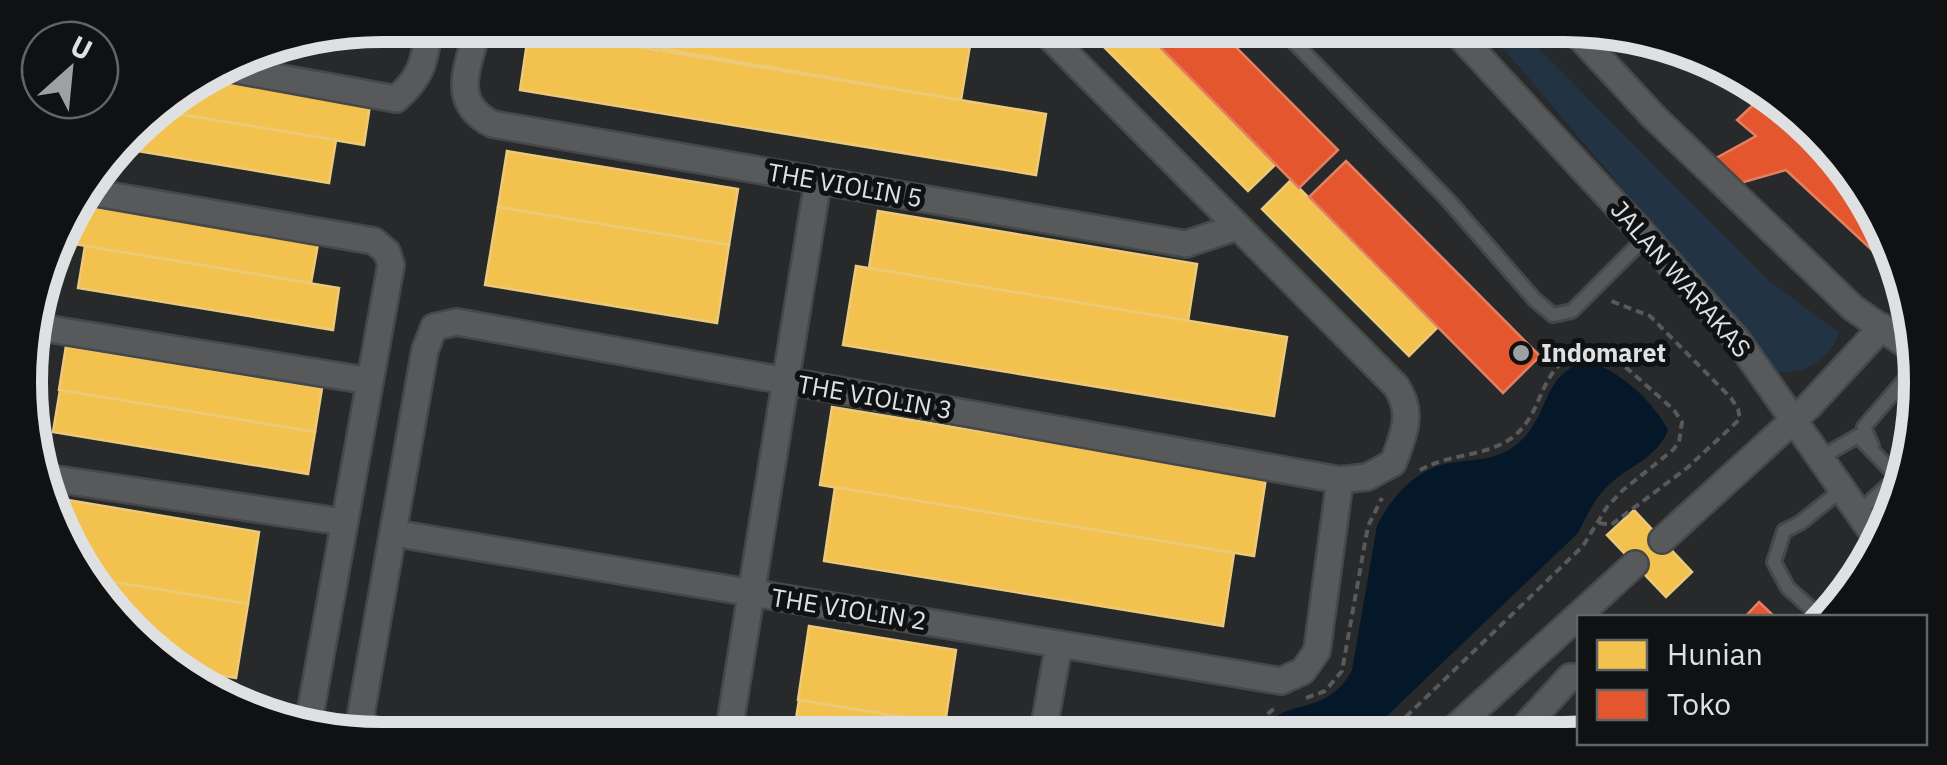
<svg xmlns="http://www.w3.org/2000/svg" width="1947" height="765" font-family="'IBM Plex Sans',sans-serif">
<rect width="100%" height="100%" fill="#27292a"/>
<path fill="#234" d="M1493 36H1526L1770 282 1839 332C1830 361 1808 372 1779 373Z"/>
<path fill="#051829" d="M1587 361C1619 370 1653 401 1668 430 1657 459 1629 465 1609 485 1594 498 1587 516 1578 533L1367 735 1261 734C1281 694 1325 721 1352 670L1377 526C1390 498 1417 468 1450 463 1473 459 1496 461 1516 445 1552 417 1539 375 1587 361Z"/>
<g fill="#f2c14e" stroke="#ecca7a" stroke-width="2.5">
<polygon points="390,25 387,46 322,35 382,25"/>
<polygon points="530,26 919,30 971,39 961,100"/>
<polygon points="529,29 1046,114 1036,175 520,90"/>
<polygon points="1089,32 1145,32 1276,164 1248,191"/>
<polygon points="209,78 370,105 364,145 153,110"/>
<polygon points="153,110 336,140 329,183 119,148"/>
<polygon points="507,151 738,189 729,245 498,207"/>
<polygon points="1291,180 1438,327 1409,356 1262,209"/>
<polygon points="81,205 318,244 311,283 74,244"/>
<polygon points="498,207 729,245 717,323 485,285"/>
<polygon points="878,211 1197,264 1188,321 869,268"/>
<polygon points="85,246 339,288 333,330 78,288"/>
<polygon points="856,266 1287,337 1274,416 843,345"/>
<polygon points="1912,317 1919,336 1919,337 1903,326"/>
<polygon points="66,346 322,388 315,432 59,390"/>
<polygon points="60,390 315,432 308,474 53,432"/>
<polygon points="832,407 1266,478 1254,556 820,485"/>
<polygon points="835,487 1234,553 1223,626 824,561"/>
<polygon points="50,497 259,532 248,604 83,577"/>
<polygon points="1634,510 1692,572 1666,597 1607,535"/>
<polygon points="83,577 248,604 236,678 165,666"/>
<polygon points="809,626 956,650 945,724 798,700"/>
<polygon points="799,700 945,724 943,732 794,731"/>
</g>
<g fill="#e4572e" stroke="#e28064" stroke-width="2.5">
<polygon points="1145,32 1222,33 1338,150 1299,188"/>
<polygon points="1767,92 1783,99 1874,204 1893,259 1888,265 1786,170 1733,185 1709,162 1756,136 1737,120"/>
<polygon points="1346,161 1540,356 1503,393 1309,197"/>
<polygon points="1759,602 1776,618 1744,618"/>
</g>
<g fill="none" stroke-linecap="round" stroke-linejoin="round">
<g stroke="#464748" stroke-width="18">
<g id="service">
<polyline points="1286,34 1448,200 1535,300 1553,315 1572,311 1646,237"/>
<polyline points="1872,446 1864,427 1907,377 1916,384"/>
<polyline points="1820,458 1858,436 1905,485"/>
<polyline points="1858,513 1910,465"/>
<polyline points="1822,618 1788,588 1774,562 1784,531 1800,523 1841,490"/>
</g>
</g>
<g stroke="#464748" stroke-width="30">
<g id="minor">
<path d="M478 26C469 67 448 101 492 124L1186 244 1237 227"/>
<polyline points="1459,35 1646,237 1739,342 1879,542"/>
<polyline points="1580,37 1654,117 1853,308 1918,353"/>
<path d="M226 68 396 99C424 75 424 60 430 25"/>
<polyline points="84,191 374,241 387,252 391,265 311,709 302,728"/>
<polyline points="31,326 370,381"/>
<polyline points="42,477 344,522"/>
<polyline points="393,533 1281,681 1303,671 1317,651 1340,480"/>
<polyline points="1662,540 1809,406 1882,327"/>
<path d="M365 728 361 714 425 350 434 327 457 322 1340 480 1367 477 1393 463C1404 434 1414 413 1396 386L1044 31"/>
<polyline points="729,731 818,181"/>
<polyline points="1043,733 1059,644"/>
<polyline points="1446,736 1635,564"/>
<polyline points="1516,736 1570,677 1580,678"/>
</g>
</g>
<g stroke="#57595a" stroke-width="4" stroke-dasharray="8 5" stroke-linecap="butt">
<polyline points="1599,523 1611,525 1687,468 1740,419 1738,409 1731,398 1650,316 1611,301"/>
<polyline points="1306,698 1325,691 1342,671 1368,526 1382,498"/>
<polyline points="1252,734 1256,724 1277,706"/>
<path d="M1387 735 1583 546 1607 507 1623 490 1673 450 1679 442 1682 422 1674 410 1621 363 1586 350C1536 365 1547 410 1513 437 1485 458 1446 453 1417 472"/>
</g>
<use href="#service" stroke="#58595b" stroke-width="12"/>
<use href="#minor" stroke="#58595b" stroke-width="25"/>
</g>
<circle fill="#9ea0a2" stroke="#101112" stroke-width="4" cx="1521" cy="353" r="10"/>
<g text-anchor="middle" stroke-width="10" stroke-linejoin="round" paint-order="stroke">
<g font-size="25" fill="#dee0e2" stroke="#101112">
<text transform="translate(845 185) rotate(10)" y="9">THE VIOLIN 5</text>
<text transform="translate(1681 279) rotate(49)" y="9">JALAN WARAKAS</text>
<text transform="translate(875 397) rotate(10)" y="9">THE VIOLIN 3</text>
<text transform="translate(849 609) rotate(9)" y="9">THE VIOLIN 2</text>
</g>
<g font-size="25" font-weight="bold" fill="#dee0e2" stroke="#101112" text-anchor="start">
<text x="1541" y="362">Indomaret</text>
</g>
</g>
<path d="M0 0H1947V765H0ZM382 42H1564A340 340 0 0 1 1904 382V382A340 340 0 0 1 1564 722H382A340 340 0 0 1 42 382V382A340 340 0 0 1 382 42Z" fill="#101112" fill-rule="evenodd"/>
<path fill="none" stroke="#dee0e2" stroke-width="12" d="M382 42H1564A340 340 0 0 1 1904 382V382A340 340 0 0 1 1564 722H382A340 340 0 0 1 42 382V382A340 340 0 0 1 382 42Z"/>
<rect x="1577" y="615" width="350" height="130" fill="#101112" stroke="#626465" stroke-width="2.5"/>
<rect x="1597" y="640" width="50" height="30" fill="#f2c14e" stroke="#626465" stroke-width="2.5"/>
<text x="1667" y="665" font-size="30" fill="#dee0e2">Hunian</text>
<rect x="1597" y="690" width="50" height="30" fill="#e4572e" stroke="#626465" stroke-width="2.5"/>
<text x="1667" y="715" font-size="30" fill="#dee0e2">Toko</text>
<g transform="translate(70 70) rotate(27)"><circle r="48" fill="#101112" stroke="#626465" stroke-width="2.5"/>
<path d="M0-8L18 38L0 25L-18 38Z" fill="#9ea0a2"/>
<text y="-15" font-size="28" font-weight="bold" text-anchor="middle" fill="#dee0e2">U</text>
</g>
</svg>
